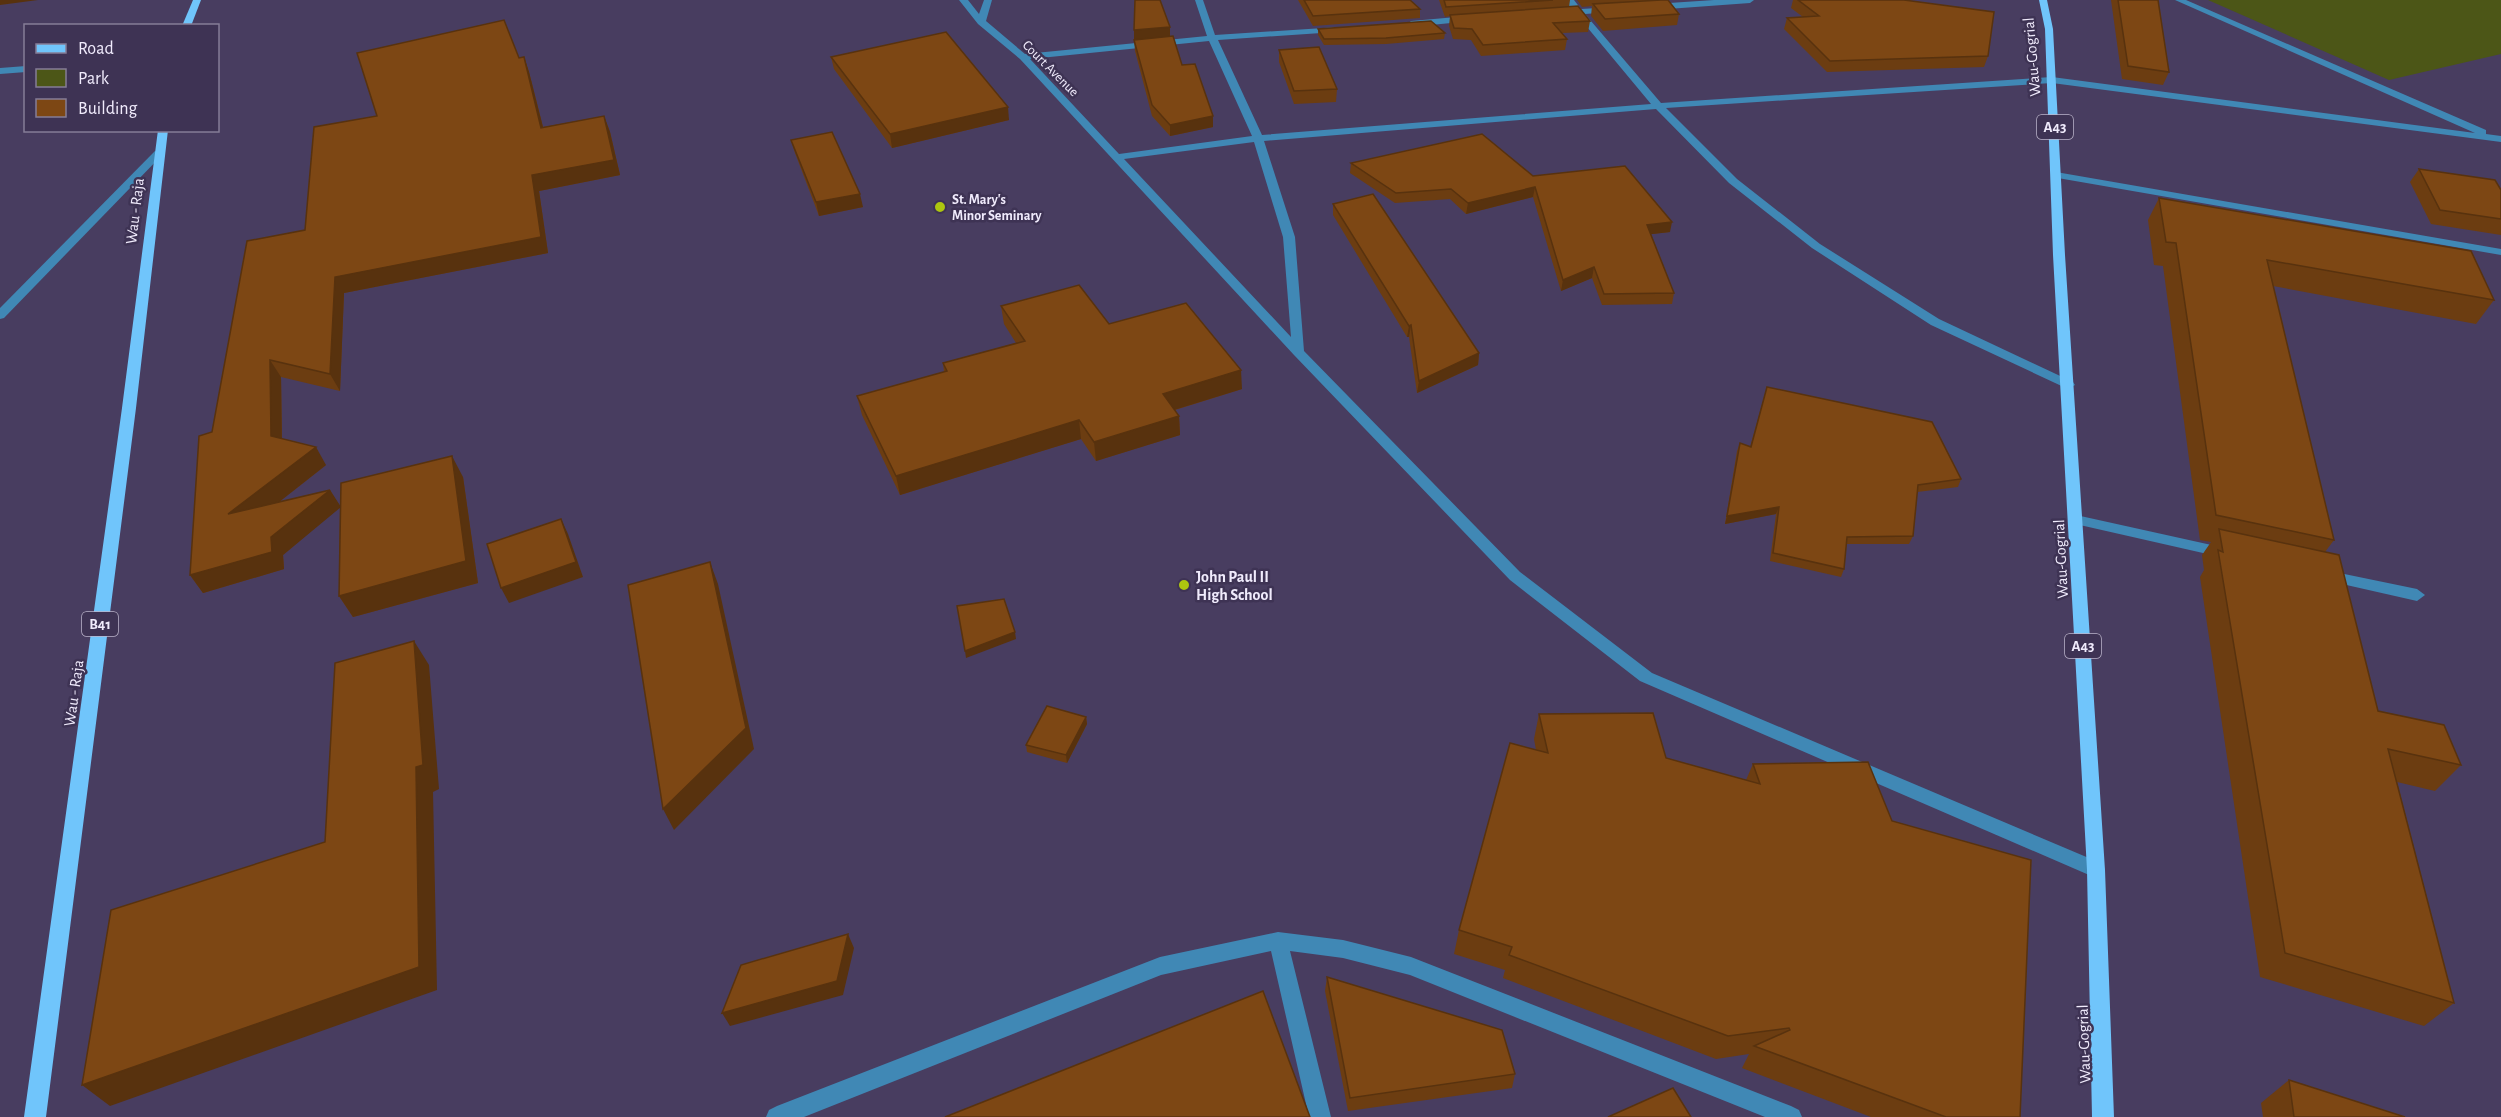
<svg xmlns="http://www.w3.org/2000/svg" width="2501" height="1117" font-family="'Alegreya Sans',sans-serif">
<rect width="100%" height="100%" fill="#483d60"/>
<polygon fill="#4c5617" points="2208,0 2501,0 2501,54 2389,80"/>
<g fill="none" stroke-linecap="round" stroke-linejoin="round">
<g fill="#4088b5" fill-rule="evenodd">
<path d="M959 0H968L979 14 984 0H992L986 21 1025 54 1207 36 1195 0H1203L1215 35 1339 27 1340 29 1336 32 1218 40 1262 135 1651 104 1577 15H1561V11L1572 10 1565 0H1574L1581 9 1615 7V11L1612 12 1585 14 1661 103 2052 77 2475 133 2175 0H2186L2486 130V134L2501 136V142L2052 83 1666 108 1737 179 1820 244 1939 319 2073 382 2075 385 2068 389 1931 325 1812 248 1729 183 1656 109 1264 141 1295 237 1304 351 1520 572 1652 673 2103 864 2105 870 2103 876 2096 878 1640 681 1510 580 1294 355 1020 59 978 24ZM1209 41 1252 136 1119 154 1030 59ZM1254 142 1283 237 1291 337 1124 159Z"/>
<polygon points="1714,0 1754,0 1750,3 1654,10 1650,7 1654,4"/>
<polygon points="1468,16 1471,17 1471,21 1411,27 1407,24 1411,21"/>
<polygon points="26,66 26,72 0,74 0,68"/>
<polygon points="155,151 164,153 4,318 0,319 0,308"/>
<polygon points="2056,172 2501,249 2501,255 2052,177 2052,173"/>
<polygon points="2076,515 2225,548 2232,553 2225,558 2071,523 2069,520 2071,517"/>
<polygon points="2325,570 2417,589 2425,595 2417,601 2320,579 2317,575 2320,571"/>
<polygon points="1278,932 1343,940 1411,957 1791,1106 1799,1110 1802,1117 1765,1117 1410,975 1343,958 1290,951 1331,1117 1309,1117 1271,951 1161,975 804,1117 766,1117 769,1110 777,1106 1160,957"/>
</g>
<g fill="#70c5fb" fill-rule="evenodd">
<polygon points="193,0 201,0 191,26 182,26"/>
<polygon points="2039,0 2047,0 2053,29 2065,255 2105,870 2114,1117 2092,1117 2087,870 2053,255 2045,29"/>
<polygon points="158,130 168,130 136,408 46,1117 24,1117 122,408"/>
</g>
</g>
<g fill="#6c3d11">
<polygon points="1298,0 1410,0 1420,9 1420,18 1313,26"/>
<polygon points="1439,0 1570,0 1569,7 1590,21 1588,32 1562,33 1567,39 1565,50 1481,56 1471,40 1453,39 1449,26 1450,16 1445,17"/>
<polygon points="1577,0 1668,0 1679,14 1677,25 1603,31 1591,16 1592,6 1582,7"/>
<polygon points="1793,0 1904,0 1988,56 1984,67 1827,72 1784,29 1787,18 1803,17 1791,8"/>
<polygon points="2111,0 2158,0 2169,72 2163,85 2122,79"/>
<polygon points="1170,27 1170,36 1182,65 1213,116 1213,127 1170,136 1152,116 1135,51 1134,40"/>
<polygon points="1318,29 1445,33 1444,39 1386,44 1324,45 1318,35"/>
<polygon points="1279,50 1337,89 1336,102 1294,104 1279,62"/>
<polygon points="524,57 529,72 543,127 604,116 610,132 620,175 539,191 548,253 344,293 340,391 281,377 282,439 326,465 279,502 330,490 340,507 463,477 478,583 353,617 339,596 340,507 283,555 284,569 203,593 190,575 212,432 305,230 377,116 519,58"/>
<polygon points="831,57 1009,120 892,148 834,69"/>
<polygon points="791,140 863,207 819,216 795,153"/>
<polygon points="1351,163 1533,176 1670,232 1651,234 1674,293 1672,304 1602,305 1592,278 1561,291 1533,197 1466,214 1450,199 1395,203 1350,173"/>
<polygon points="2419,169 2501,190 2501,235 2431,224 2410,182"/>
<polygon points="2159,198 2494,300 2476,324 2273,286 2334,540 2325,552 2378,711 2461,765 2435,791 2397,782 2454,1003 2424,1026 2260,977 2200,577 2204,570 2202,555 2211,542 2200,540 2163,266 2154,265 2148,220"/>
<polygon points="1333,204 1479,353 1478,365 1417,393 1409,337 1407,337 1333,215"/>
<polygon points="1001,306 1109,324 1242,389 1175,410 1179,416 1180,435 1096,461 1081,439 900,495 862,415 857,396 944,372 943,363 1016,343 1004,324"/>
<polygon points="1767,387 1961,479 1958,487 1917,492 1913,536 1909,544 1846,544 1844,569 1841,577 1770,561 1776,514 1725,524 1737,451 1740,443 1750,447"/>
<polygon points="1539,714 1666,758 1746,780 1753,764 1892,821 2020,1117 1871,1117 1742,1068 1749,1054 1716,1059 1503,978 1505,970 1454,954 1459,930 1536,750 1534,739"/>
<polygon points="1086,717 1087,724 1067,763 1027,752 1026,745"/>
<polygon points="1327,977 1515,1074 1512,1088 1348,1111 1325,991"/>
<polygon points="2289,1080 2405,1117 2263,1117 2261,1103"/>
</g>
<g fill="#58320e">
<polygon points="0,0 38,0 0,5"/>
<polygon points="1170,27 1170,37 1134,41 1134,30"/>
<polygon points="524,57 529,72 547,143 541,128"/>
<polygon points="1008,107 1009,120 892,148 890,134"/>
<polygon points="604,116 610,132 620,175 539,191 548,253 344,293 340,391 330,374 335,277 532,175"/>
<polygon points="1213,116 1213,127 1170,136 1170,125"/>
<polygon points="1535,187 1533,197 1466,214 1468,203"/>
<polygon points="860,194 863,207 819,216 816,202"/>
<polygon points="1672,222 1670,232 1644,235 1647,225"/>
<polygon points="1594,267 1592,278 1561,291 1563,280"/>
<polygon points="1411,325 1409,337 1407,337 1409,326"/>
<polygon points="1479,353 1478,365 1417,393 1419,381"/>
<polygon points="270,360 281,377 282,454 271,436"/>
<polygon points="1241,370 1242,389 1164,413 1163,394"/>
<polygon points="1179,416 1180,435 1096,461 1094,442"/>
<polygon points="1079,420 1081,439 900,495 896,476"/>
<polygon points="316,447 326,465 241,532 228,514"/>
<polygon points="452,456 463,477 478,583 353,617 339,596"/>
<polygon points="330,490 341,507 283,555 284,569 203,593 190,575 271,537"/>
<polygon points="1779,507 1776,514 1725,524 1727,516"/>
<polygon points="561,519 568,534 583,577 509,603 501,588"/>
<polygon points="710,562 718,584 754,749 674,830 663,809"/>
<polygon points="1015,632 1016,639 966,658 965,651"/>
<polygon points="414,641 429,665 439,789 433,792 437,990 110,1106 82,1085 419,967"/>
<polygon points="1086,717 1087,724 1067,763 1066,755"/>
<polygon points="848,934 854,948 843,995 730,1026 722,1013"/>
</g>
<g fill="#7d4714" stroke="#58320e" stroke-width="1.5">
<polygon points="1135,0 1160,0 1170,27 1134,30"/>
<polygon points="1304,0 1410,0 1420,9 1313,16"/>
<polygon points="1444,0 1553,0 1446,7"/>
<polygon points="1661,0 1668,0 1679,14 1605,19 1593,4"/>
<polygon points="1798,0 1904,0 1994,12 1988,56 1830,61 1787,18 1819,16"/>
<polygon points="2118,0 2158,0 2169,72 2128,66"/>
<polygon points="1578,6 1590,21 1553,23 1567,39 1483,45 1472,29 1454,28 1450,15"/>
<polygon points="504,20 519,58 524,57 541,128 604,116 614,160 532,175 541,237 335,277 330,374 270,360 271,436 316,447 228,514 330,490 271,537 272,552 190,575 199,436 212,432 247,241 305,230 314,127 377,116 357,53"/>
<polygon points="1431,21 1445,33 1386,38 1324,39 1318,29"/>
<polygon points="946,32 1008,107 890,134 831,57"/>
<polygon points="1173,36 1182,65 1195,64 1213,116 1170,125 1152,105 1134,40"/>
<polygon points="1319,47 1337,89 1294,91 1279,50"/>
<polygon points="832,132 860,194 816,202 791,140"/>
<polygon points="1482,134 1533,176 1625,166 1672,222 1647,225 1674,293 1604,294 1594,267 1563,280 1535,187 1468,203 1451,189 1396,193 1351,163"/>
<polygon points="2419,169 2495,180 2501,190 2501,219 2440,210"/>
<polygon points="1373,194 1479,353 1419,381 1411,325 1409,326 1333,204"/>
<polygon points="2159,198 2471,251 2494,300 2267,260 2334,540 2216,515 2176,243 2166,242"/>
<polygon points="1079,285 1109,324 1186,303 1241,370 1163,394 1179,416 1094,442 1079,420 896,476 857,396 947,371 943,363 1025,341 1001,306"/>
<polygon points="1767,387 1932,422 1961,479 1918,485 1913,536 1847,537 1844,569 1773,553 1779,507 1727,516 1740,443 1751,447"/>
<polygon points="452,456 466,561 339,596 341,483"/>
<polygon points="561,519 576,562 501,588 487,544"/>
<polygon points="2219,529 2339,555 2378,711 2444,725 2461,765 2388,749 2454,1003 2285,953 2218,550 2223,552"/>
<polygon points="710,562 746,728 663,809 628,585"/>
<polygon points="1004,599 1015,632 965,651 957,606"/>
<polygon points="414,641 423,765 416,767 419,967 82,1085 111,910 325,842 335,663"/>
<polygon points="1047,706 1086,717 1066,755 1026,745"/>
<polygon points="1653,713 1666,758 1760,784 1753,764 1868,762 1892,821 2031,860 2020,1117 1946,1117 1754,1046 1790,1030 1789,1028 1728,1036 1509,955 1512,947 1459,930 1510,743 1548,753 1539,714"/>
<polygon points="848,934 837,981 722,1013 741,965"/>
<polygon points="1327,977 1502,1030 1515,1074 1350,1098"/>
<polygon points="1263,991 1310,1117 945,1117"/>
<polygon points="2289,1080 2405,1117 2294,1117"/>
<polygon points="1673,1088 1691,1117 1608,1117"/>
</g>
<g fill="#adc60f" stroke="#3e3354" stroke-width="2">
<circle cx="940" cy="207" r="6"/>
<circle cx="1184" cy="585" r="6"/>
</g>
<g text-anchor="middle" stroke-width="5" stroke-linejoin="round" paint-order="stroke">
<g font-size="14" fill="#f0ebfc" stroke="#3e3354">
<text transform="translate(1051 68) rotate(45)" y="5">Court Avenue</text>
</g>
<g font-size="14" font-weight="bold" fill="#f0ebfc" stroke="#3e3354" text-anchor="start">
<text x="952" y="204">St. Mary's<tspan x="952" dy="16">Minor Seminary</tspan></text>
</g>
<g fill="#3e3354" stroke="#bbb4ca" stroke-width="1.5">
<rect x="2037" y="115" width="36" height="24" rx="4.5"/>
<rect x="82" y="612" width="36" height="24" rx="4.5"/>
<rect x="2065" y="634" width="36" height="24" rx="4.5"/>
</g>
<g font-size="15" font-weight="bold" fill="#f0ebfc">
<text x="2055" y="132">A43</text>
<text x="100" y="629">B41</text>
<text x="2083" y="651">A43</text>
</g>
<g font-size="16" fill="#f0ebfc" stroke="#3e3354">
<text transform="translate(2031 57) rotate(-95)" y="6">Wau-Gogrial</text>
<text transform="translate(134 211) rotate(-83)" y="6">Wau - Raja</text>
<text transform="translate(2060 559) rotate(-93)" y="6">Wau-Gogrial</text>
<text transform="translate(73 693) rotate(-82)" y="6">Wau - Raja</text>
<text transform="translate(2083 1044) rotate(-92)" y="6">Wau-Gogrial</text>
</g>
<g font-size="16" font-weight="bold" fill="#f0ebfc" stroke="#3e3354" text-anchor="start">
<text x="1196" y="582">John Paul II<tspan x="1196" dy="18">High School</tspan></text>
</g>
</g>
<rect x="24" y="24" width="195" height="108" fill="#3e3354" stroke="#857d97" stroke-width="1.5"/>
<rect x="36" y="44" width="30" height="9" fill="#70c5fb" stroke="#857d97" stroke-width="1.5"/>
<text x="78" y="54" font-size="18" fill="#f0ebfc">Road</text>
<rect x="36" y="69" width="30" height="18" fill="#4c5617" stroke="#857d97" stroke-width="1.5"/>
<text x="78" y="84" font-size="18" fill="#f0ebfc">Park</text>
<rect x="36" y="99" width="30" height="18" fill="#7d4714" stroke="#857d97" stroke-width="1.5"/>
<text x="78" y="114" font-size="18" fill="#f0ebfc">Building</text>
</svg>
